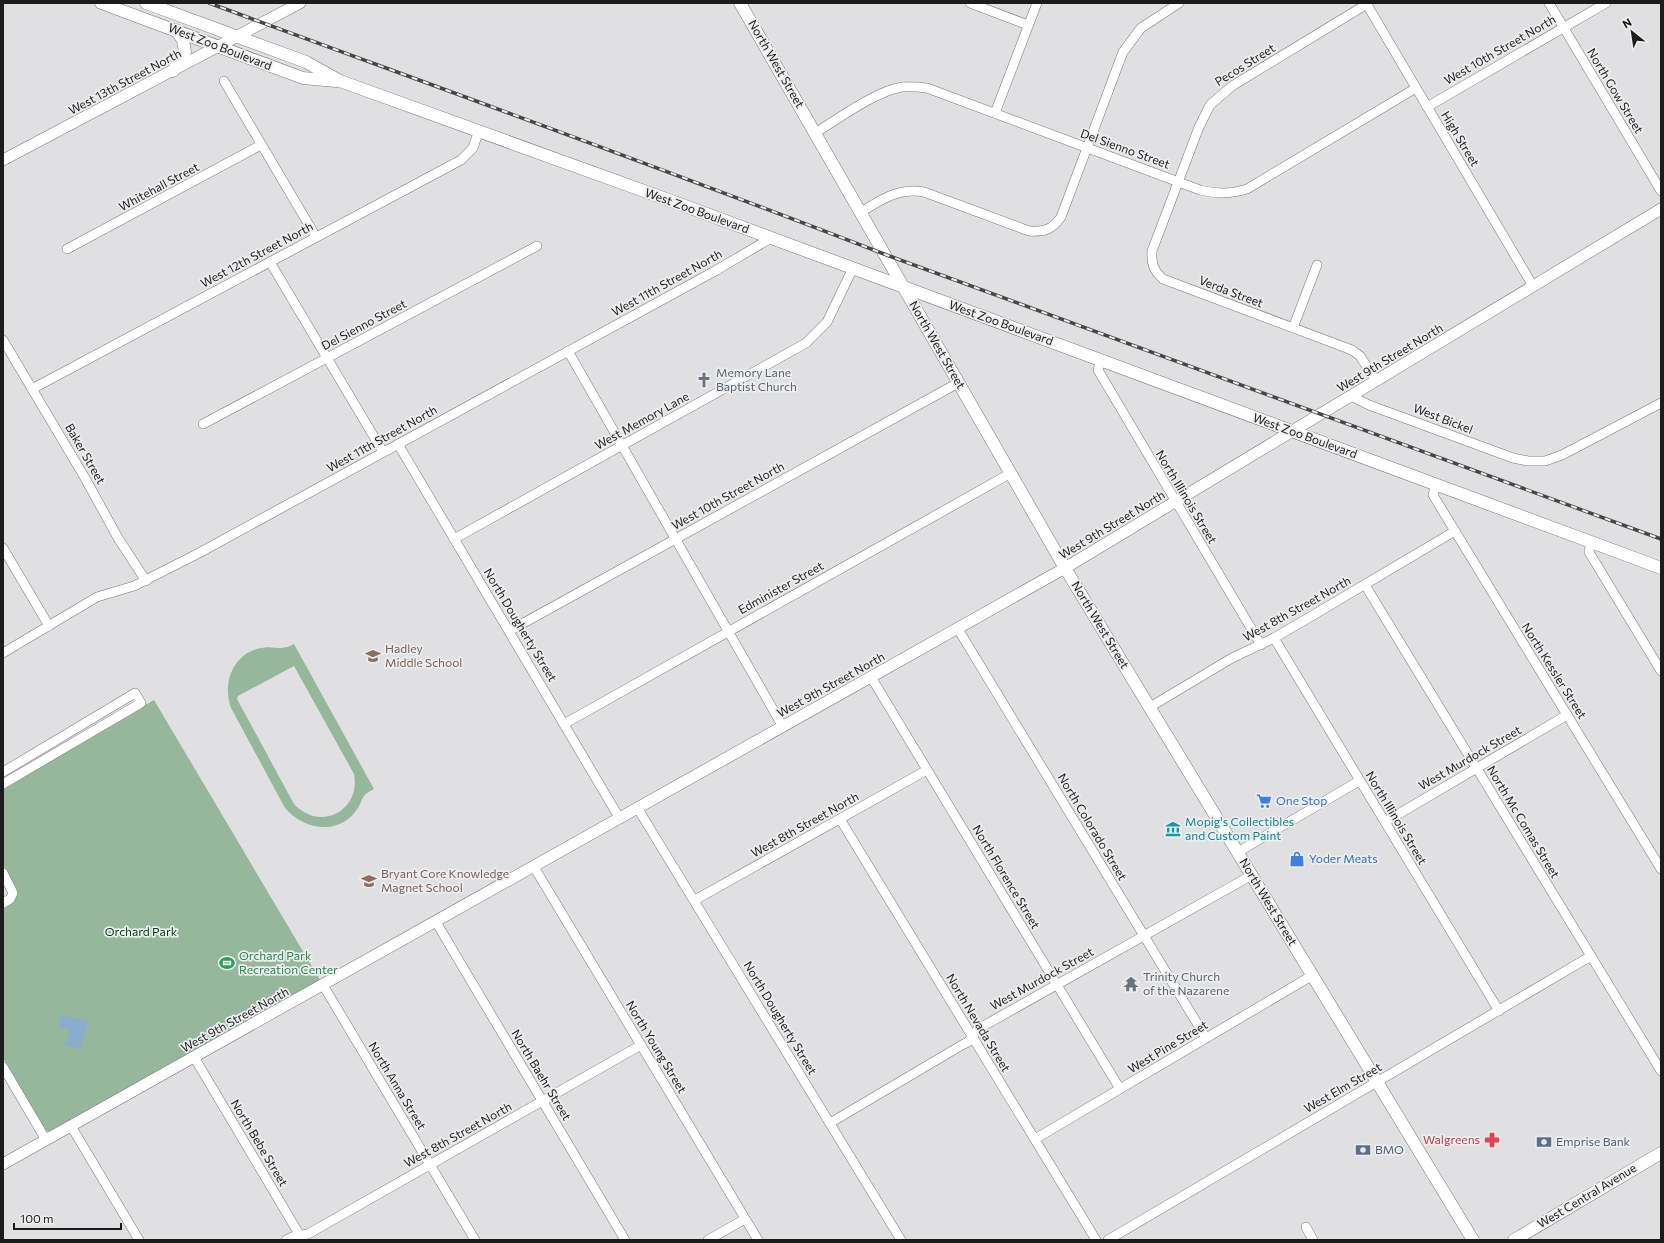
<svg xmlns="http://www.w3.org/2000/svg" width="1664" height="1243" font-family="Commissioner,sans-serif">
<rect width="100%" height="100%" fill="#e0e0e2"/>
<g fill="#97b79c" fill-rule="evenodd">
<path d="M294 644 374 789C358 797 365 800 355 812 336 836 303 829 285 808L231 708C222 683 233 653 261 648 276 645 279 652 294 644ZM294 666 354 774C361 811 320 832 294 804L237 699 238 696Z"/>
<polygon points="154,700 320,980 52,1131 46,1131 3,1058 3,909 13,903 17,892 16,888 3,865 3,788"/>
</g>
<polygon fill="#89accf" points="61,1015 88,1022 80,1049 64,1044 65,1041 67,1042 70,1030 58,1027"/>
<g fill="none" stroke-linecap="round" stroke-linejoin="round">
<g stroke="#777779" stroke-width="10">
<g id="minor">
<polyline points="970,3 1028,25"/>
<polyline points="1366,3 1533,286"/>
<polyline points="1549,3 1661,191"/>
<path d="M1367 4 1232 86 1210 105 1199 127 1152 251C1151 264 1154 271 1163 279L1352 350 1360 356 1376 381"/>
<polyline points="224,81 316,237"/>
<polyline points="1427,107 1606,3"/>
<polyline points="995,113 1037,3"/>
<path d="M815 133C838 119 876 91 902 87 911 86 919 87 927 88L1200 190C1217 194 1230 194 1247 189L1416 88"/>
<path d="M861 212C881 200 899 187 924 192L1029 231C1044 232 1052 230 1061 217L1123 52 1141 28 1179 3"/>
<polyline points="67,249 261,145"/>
<polyline points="270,262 383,452"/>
<polyline points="1293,328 1317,265"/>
<polyline points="3,340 85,478 118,538 146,581"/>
<polyline points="568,351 783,727"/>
<polyline points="1101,360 1098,370 1261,645"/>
<polyline points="32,389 461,160 473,148 479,130"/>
<polyline points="1351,396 1369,405 1513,458 1528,461 1545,461 1562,455 1661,403"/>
<polyline points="203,424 537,246"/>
<polyline points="398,444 620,819"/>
<polyline points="1436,484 1433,495 1661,869"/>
<polyline points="454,539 806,343 827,322 853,268"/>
<polyline points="1591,542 1589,552 1661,671"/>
<polyline points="3,548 49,626"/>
<polyline points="1365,585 1661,1071"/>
<polyline points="958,629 1206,1038"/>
<polyline points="509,631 958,383"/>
<polyline points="1274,638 1499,1011"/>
<polyline points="3,653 97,597 134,586 199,553 715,271 771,238"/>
<polyline points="871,677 1120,1089"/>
<polyline points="1150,707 1232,658 1274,638 1310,617 1455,531"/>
<polyline points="564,724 1011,473"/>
<polyline points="3,772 135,693 141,703 3,784"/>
<polyline points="638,809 901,1240"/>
<polyline points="840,819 1096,1240"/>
<polyline points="1385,822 1567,715"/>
<polyline points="1238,852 1359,781"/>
<polyline points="534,867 758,1240"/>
<polyline points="3,873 13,893 10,899 3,903"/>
<polyline points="695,900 927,770"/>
<polyline points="436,922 625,1240"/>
<polyline points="323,985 475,1240"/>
<polyline points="194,1057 302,1239"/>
<polyline points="3,1067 46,1140"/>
<polyline points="830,1123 962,1045 968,1042 978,1029 1252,875"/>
<polyline points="71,1126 139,1240"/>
<polyline points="1035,1139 1313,975"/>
<polyline points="1306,1227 1313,1240"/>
<polyline points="286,1240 292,1237 308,1234 641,1045"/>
<polyline points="708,1240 745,1219"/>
<polyline points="1108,1240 1591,956"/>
</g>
</g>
<g stroke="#777779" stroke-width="12">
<g id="tertiary">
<polyline points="3,160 300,3"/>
<polyline points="3,1164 1065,568 1661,209"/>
</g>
</g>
<g stroke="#777779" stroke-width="13">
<g id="secondary">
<polyline points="101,3 303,78 336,81"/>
<polyline points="146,3 306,62 340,81 669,200 1661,568"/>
<polyline points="740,3 1065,568 1473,1240"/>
<polyline points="173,71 185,52 183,40 176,30"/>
<polyline points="1514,1240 1661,1153"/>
</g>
</g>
<use href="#minor" stroke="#fff" stroke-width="9"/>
<use href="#tertiary" stroke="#fff" stroke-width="11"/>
<use href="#secondary" stroke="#fff" stroke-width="12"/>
<g stroke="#464646" stroke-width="3.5">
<path id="rail" d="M209 3C434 86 660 167 884 254L1661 539"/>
</g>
<use href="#rail" stroke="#edeeef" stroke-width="2" stroke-dasharray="6" stroke-linecap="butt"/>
</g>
<defs>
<g id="church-bare" transform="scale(1.2)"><path d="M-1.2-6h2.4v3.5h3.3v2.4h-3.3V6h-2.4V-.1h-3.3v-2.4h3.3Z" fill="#6b7280" stroke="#edeeef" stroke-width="2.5" paint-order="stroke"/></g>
<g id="school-bare" transform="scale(1.2)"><path d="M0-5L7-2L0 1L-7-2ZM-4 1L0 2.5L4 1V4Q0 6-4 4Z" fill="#8d6e63" stroke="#edeeef" stroke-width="2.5" paint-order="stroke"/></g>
<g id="supermarket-bare" transform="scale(1.2)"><path d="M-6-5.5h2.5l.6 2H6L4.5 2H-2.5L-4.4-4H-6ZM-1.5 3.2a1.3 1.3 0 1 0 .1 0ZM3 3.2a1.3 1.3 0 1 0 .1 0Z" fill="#3f7fe0" stroke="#edeeef" stroke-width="2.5" paint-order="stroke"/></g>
<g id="museum-bare" transform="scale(1.2)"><path d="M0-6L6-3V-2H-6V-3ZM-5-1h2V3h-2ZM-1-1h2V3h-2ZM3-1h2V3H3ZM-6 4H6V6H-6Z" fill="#0f9aa8" stroke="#edeeef" stroke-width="2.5" paint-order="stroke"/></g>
<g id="shop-bare" transform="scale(1.2)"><path d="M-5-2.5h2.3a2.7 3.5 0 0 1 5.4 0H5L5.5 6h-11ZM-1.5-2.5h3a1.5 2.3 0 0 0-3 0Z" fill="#3f7fe0" stroke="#edeeef" stroke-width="2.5" paint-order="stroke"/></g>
<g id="stadium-bare" transform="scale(1.2)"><path d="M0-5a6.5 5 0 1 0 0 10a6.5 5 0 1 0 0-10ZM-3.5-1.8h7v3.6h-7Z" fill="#2e9e5b" stroke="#edeeef" stroke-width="2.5" paint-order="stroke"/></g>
<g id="temple-bare" transform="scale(1.2)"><path d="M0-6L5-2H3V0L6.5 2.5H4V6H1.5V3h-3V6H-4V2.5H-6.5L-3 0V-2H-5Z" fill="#6b7280" stroke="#edeeef" stroke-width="2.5" paint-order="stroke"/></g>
<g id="pharmacy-bare" transform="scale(1.2)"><path d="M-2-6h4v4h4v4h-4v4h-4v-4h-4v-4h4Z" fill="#e0444e" stroke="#edeeef" stroke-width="2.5" paint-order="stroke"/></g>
<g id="bank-bare" transform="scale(1.2)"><path d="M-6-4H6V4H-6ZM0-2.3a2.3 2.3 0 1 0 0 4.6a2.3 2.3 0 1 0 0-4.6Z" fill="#5c6f8a" stroke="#edeeef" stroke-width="2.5" paint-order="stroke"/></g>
</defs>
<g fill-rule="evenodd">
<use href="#church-bare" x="704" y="380"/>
<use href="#school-bare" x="373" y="656"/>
<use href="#supermarket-bare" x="1264" y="801"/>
<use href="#museum-bare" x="1173" y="829"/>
<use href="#shop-bare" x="1297" y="859"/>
<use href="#school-bare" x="369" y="881"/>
<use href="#stadium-bare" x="227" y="963"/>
<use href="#temple-bare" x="1131" y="984"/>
<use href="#pharmacy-bare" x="1492" y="1140"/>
<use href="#bank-bare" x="1544" y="1142"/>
<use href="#bank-bare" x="1363" y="1150"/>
</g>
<g text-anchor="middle" stroke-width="3.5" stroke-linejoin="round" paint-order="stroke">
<g font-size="12" fill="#1c1c1c" stroke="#edeeef">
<text transform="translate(220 47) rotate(21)" y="4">West Zoo Boulevard</text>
<text transform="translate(1500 50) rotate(-30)" y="4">West 10th Street North</text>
<text transform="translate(776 64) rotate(60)" y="4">North West Street</text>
<text transform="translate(1245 65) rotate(-32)" y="4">Pecos Street</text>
<text transform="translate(125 82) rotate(-28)" y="4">West 13th Street North</text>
<text transform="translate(1615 91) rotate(59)" y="4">North Gow Street</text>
<text transform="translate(1460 139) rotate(59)" y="4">High Street</text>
<text transform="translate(1125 149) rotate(20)" y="4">Del Sienno Street</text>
<text transform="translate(159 187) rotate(-28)" y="4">Whitehall Street</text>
<text transform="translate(697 211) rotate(20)" y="4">West Zoo Boulevard</text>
<text transform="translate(257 255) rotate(-28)" y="4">West 12th Street North</text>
<text transform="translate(667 283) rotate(-29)" y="4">West 11th Street North</text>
<text transform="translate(1231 292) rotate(21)" y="4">Verda Street</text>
<text transform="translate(1001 323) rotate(20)" y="4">West Zoo Boulevard</text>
<text transform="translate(364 325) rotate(-28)" y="4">Del Sienno Street</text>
<text transform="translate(937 345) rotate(60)" y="4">North West Street</text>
<text transform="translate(1390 358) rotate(-31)" y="4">West 9th Street North</text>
<text transform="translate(1443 419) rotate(21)" y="4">West Bickel</text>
<text transform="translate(642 421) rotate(-29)" y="4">West Memory Lane</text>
<text transform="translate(1305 436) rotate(20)" y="4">West Zoo Boulevard</text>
<text transform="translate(382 439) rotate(-29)" y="4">West 11th Street North</text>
<text transform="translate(85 454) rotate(60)" y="4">Baker Street</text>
<text transform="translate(728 496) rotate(-29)" y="4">West 10th Street North</text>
<text transform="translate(1186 497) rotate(59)" y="4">North Illinois Street</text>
<text transform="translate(1112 525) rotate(-31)" y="4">West 9th Street North</text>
<text transform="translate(781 588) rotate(-29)" y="4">Edminister Street</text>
<text transform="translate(1297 609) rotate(-29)" y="4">West 8th Street North</text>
<text transform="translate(520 625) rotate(59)" y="4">North Dougherty Street</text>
<text transform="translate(1100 625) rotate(59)" y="4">North West Street</text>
<text transform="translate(1554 671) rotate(58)" y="4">North Kessler Street</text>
<text transform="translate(831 685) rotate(-29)" y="4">West 9th Street North</text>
<text transform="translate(1470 758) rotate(-30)" y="4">West Murdock Street</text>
<text transform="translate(1396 818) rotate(59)" y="4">North Illinois Street</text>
<text transform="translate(1523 822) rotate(59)" y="4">North Mc Comas Street</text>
<text transform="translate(805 825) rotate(-29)" y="4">West 8th Street North</text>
<text transform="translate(1092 827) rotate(59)" y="4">North Colorado Street</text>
<text transform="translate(1006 877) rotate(59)" y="4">North Florence Street</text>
<text transform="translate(1268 902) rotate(59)" y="4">North West Street</text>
<text transform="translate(1042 979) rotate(-29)" y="4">West Murdock Street</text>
<text transform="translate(780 1018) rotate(59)" y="4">North Dougherty Street</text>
<text transform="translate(235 1020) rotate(-29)" y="4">West 9th Street North</text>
<text transform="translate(978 1023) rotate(59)" y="4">North Nevada Street</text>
<text transform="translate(656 1047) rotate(59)" y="4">North Young Street</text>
<text transform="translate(1168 1047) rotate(-31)" y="4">West Pine Street</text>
<text transform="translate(541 1075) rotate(59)" y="4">North Baehr Street</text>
<text transform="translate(397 1086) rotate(59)" y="4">North Anna Street</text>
<text transform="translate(1343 1088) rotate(-30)" y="4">West Elm Street</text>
<text transform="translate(458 1135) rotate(-29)" y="4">West 8th Street North</text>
<text transform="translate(259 1143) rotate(59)" y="4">North Bebe Street</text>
<text transform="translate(1587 1196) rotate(-31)" y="4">West Central Avenue</text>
</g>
<g font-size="12" fill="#5b616d" stroke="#edeeef" text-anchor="start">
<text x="716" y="377">Memory Lane<tspan x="716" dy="14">Baptist Church</tspan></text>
<text x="1143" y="981">Trinity Church<tspan x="1143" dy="14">of the Nazarene</tspan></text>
</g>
<g font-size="12" fill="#785e54" stroke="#edeeef" text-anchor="start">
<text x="385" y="653">Hadley<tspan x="385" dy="14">Middle School</tspan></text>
<text x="381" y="878">Bryant Core Knowledge<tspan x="381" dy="14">Magnet School</tspan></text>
</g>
<g font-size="12" fill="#366cbe" stroke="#edeeef" text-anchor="start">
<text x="1276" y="805">One Stop</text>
<text x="1309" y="863">Yoder Meats</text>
</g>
<g font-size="12" fill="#0d838f" stroke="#edeeef" text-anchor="start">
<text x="1185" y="826">Mopig's Collectibles<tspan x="1185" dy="14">and Custom Paint</tspan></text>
</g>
<g font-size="12" fill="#004117" stroke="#edeeef">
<text x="141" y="936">Orchard Park</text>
</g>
<g font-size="12" fill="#27864d" stroke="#edeeef" text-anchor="start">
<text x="239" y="960">Orchard Park<tspan x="239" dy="14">Recreation Center</tspan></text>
</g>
<g font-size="12" fill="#be3a42" stroke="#edeeef" text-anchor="end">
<text x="1480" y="1144">Walgreens</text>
</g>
<g font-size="12" fill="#4e5e75" stroke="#edeeef" text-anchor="start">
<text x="1556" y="1146">Emprise Bank</text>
<text x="1375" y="1154">BMO</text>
</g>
</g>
<rect width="1664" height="1243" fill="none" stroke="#1c1c1c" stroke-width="8"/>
<g transform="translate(1632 32) rotate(330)" stroke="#edeeef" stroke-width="3" paint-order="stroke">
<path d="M0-3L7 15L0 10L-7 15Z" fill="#1c1c1c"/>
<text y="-6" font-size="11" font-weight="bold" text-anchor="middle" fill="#1c1c1c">N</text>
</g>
<path d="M14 1223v6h107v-6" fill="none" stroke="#1c1c1c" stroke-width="2"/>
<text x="20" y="1223" font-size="12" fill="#1c1c1c" stroke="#edeeef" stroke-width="3" paint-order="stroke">100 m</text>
</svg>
